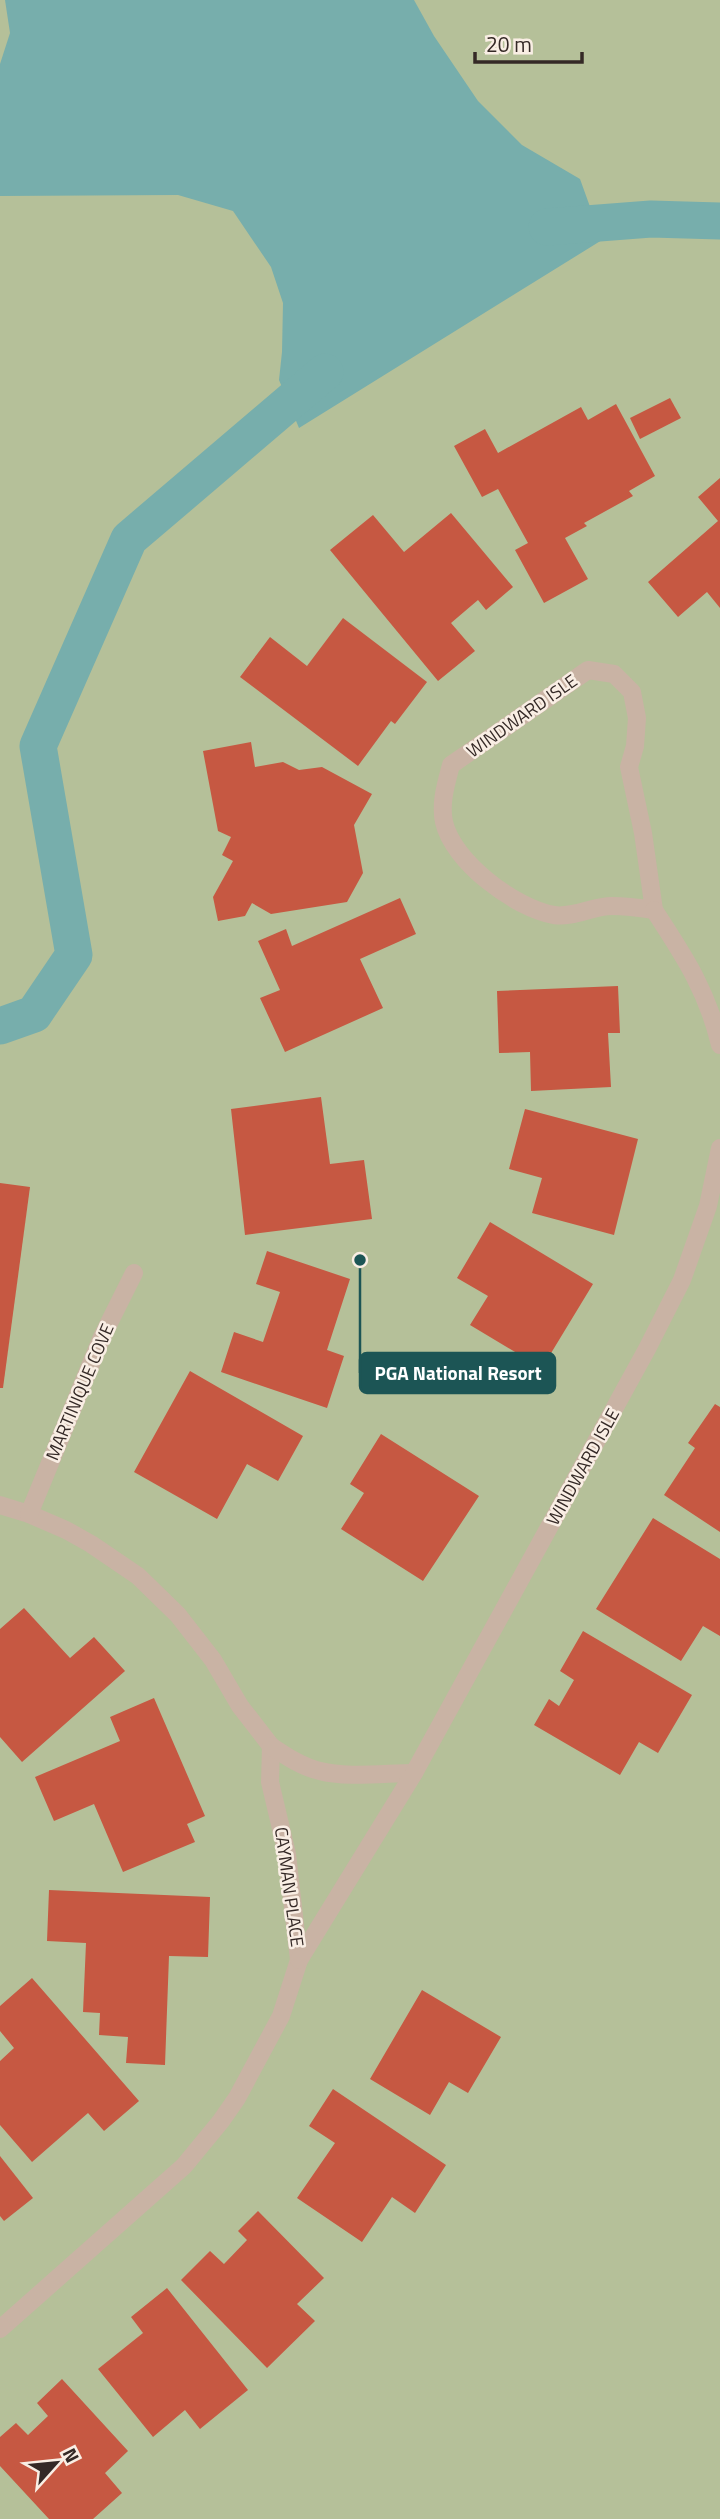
<svg xmlns="http://www.w3.org/2000/svg" width="720" height="2519" font-family="'Titillium Web',sans-serif">
<rect width="100%" height="100%" fill="#f1e4d8"/>
<rect fill="#b5c099" x="0" y="0" width="720" height="2519"/>
<polygon fill="#77aeac" points="5,0 414,0 434,36 478,101 522,145 580,179 602,240 299,428 279,380 282,352 283,303 271,267 233,211 178,195 0,196 0,64 10,33"/>
<g fill="none" stroke-linecap="round" stroke-linejoin="round">
<g stroke="#77aeac" stroke-width="37">
<polyline points="547,227 651,219 720,221"/>
<polyline points="0,1026 34,1014 74,955 38,746 129,539 325,372"/>
</g>
</g>
<g fill="#c65842">
<polygon points="670,398 681,418 640,439 630,418"/>
<polygon points="616,404 655,476 629,491 633,496 584,523 587,526 565,538 588,579 544,603 515,550 528,543 498,489 482,497 454,446 485,429 498,453 581,407 588,420"/>
<polygon points="720,478 720,608 707,592 678,617 648,582 718,521 698,497"/>
<polygon points="451,513 513,587 486,610 478,600 451,623 475,651 438,681 330,550 373,515 404,552"/>
<polygon points="343,618 427,682 395,724 391,721 358,766 240,677 270,637 307,666"/>
<polygon points="251,742 255,767 283,762 299,770 322,767 372,794 354,825 363,873 347,902 271,914 252,903 245,916 218,921 213,897 233,861 222,855 231,837 218,831 203,751"/>
<polygon points="400,898 416,934 360,959 383,1008 285,1052 260,998 280,990 258,941 286,929 292,946"/>
<polygon points="618,986 620,1033 608,1033 611,1087 531,1091 530,1052 499,1053 497,991"/>
<polygon points="321,1097 330,1164 364,1160 372,1219 245,1235 231,1109"/>
<polygon points="525,1109 638,1139 614,1235 532,1213 542,1178 509,1169"/>
<polygon points="0,1183 30,1187 3,1388 0,1388"/>
<polygon points="490,1222 593,1284 542,1368 470,1325 488,1296 457,1278"/>
<polygon points="267,1251 350,1279 327,1350 344,1356 327,1408 221,1372 234,1332 263,1342 280,1292 256,1284"/>
<polygon points="190,1371 303,1436 278,1481 247,1464 217,1519 134,1472"/>
<polygon points="715,1404 720,1407 720,1532 664,1495 695,1448 688,1443"/>
<polygon points="381,1434 479,1496 423,1581 341,1529 364,1493 350,1484"/>
<polygon points="653,1518 720,1559 720,1636 703,1626 681,1661 596,1609"/>
<polygon points="24,1608 70,1658 94,1637 125,1671 22,1762 0,1737 0,1629"/>
<polygon points="583,1631 692,1695 658,1753 639,1742 620,1775 534,1725 549,1699 559,1706 574,1680 560,1671"/>
<polygon points="154,1698 205,1816 187,1824 195,1842 123,1872 94,1804 54,1821 35,1777 120,1741 110,1717"/>
<polygon points="49,1890 210,1897 208,1957 169,1956 165,2065 126,2063 128,2037 99,2035 100,2013 83,2012 86,1943 47,1941"/>
<polygon points="32,1978 139,2101 104,2131 88,2113 32,2162 0,2125 0,2061 14,2048 0,2031 0,2006"/>
<polygon points="422,1990 501,2037 468,2093 449,2082 430,2115 370,2079"/>
<polygon points="333,2089 446,2165 415,2213 392,2197 362,2242 297,2198 335,2143 309,2126"/>
<polygon points="0,2156 33,2198 4,2221 0,2216"/>
<polygon points="258,2211 324,2278 297,2304 315,2321 267,2368 181,2280 210,2251 224,2264 247,2240 238,2231"/>
<polygon points="167,2288 248,2390 200,2429 185,2410 153,2437 98,2369 143,2333 131,2317"/>
<polygon points="62,2379 128,2451 105,2473 122,2493 93,2519 49,2519 0,2466 0,2437 16,2423 28,2435 48,2416 37,2403"/>
</g>
<g fill="none" stroke-linecap="round" stroke-linejoin="round">
<g stroke="#c9b3a4" stroke-width="18">
<path d="M588 670 614 674 632 692 637 718 635 746 629 767 643 833 654 910C641 908 626 906 612 906 593 906 573 918 554 915 515 908 453 862 444 822 440 803 446 784 451 765Z"/>
<path d="M654 910C684 956 707 990 720 1045"/>
<polyline points="0,1505 29,1514 66,1530 91,1544 138,1576 178,1615 213,1660 240,1706 271,1746 270,1782 287,1854 299,1960 281,2016 237,2098 221,2121 184,2166 0,2329"/>
<polyline points="29,1514 102,1337 134,1273"/>
<path d="M271 1746C286 1756 302 1767 320 1771 345 1778 387 1773 414 1773"/>
<polyline points="299,1960 414,1773 647,1349 682,1280 708,1206 720,1148"/>
</g>
</g>
<g text-anchor="middle" stroke-width="5" stroke-linejoin="round" paint-order="stroke">
<g font-size="18" fill="#342926" stroke="#f9eee4">
<text transform="translate(522 716) rotate(-35)" y="6">WINDWARD ISLE</text>
<text transform="translate(80 1392) rotate(-67)" y="6">MARTINIQUE COVE</text>
<text transform="translate(583 1467) rotate(-61)" y="6">WINDWARD ISLE</text>
<text transform="translate(289 1887) rotate(82)" y="6">CAYMAN PLACE</text>
</g>
</g>
<path fill="none" stroke="#1c5555" stroke-width="2.5" d="M360 1260L360 1373"/>
<circle fill="#1c5555" stroke="#f9eee4" stroke-width="2.5" cx="360" cy="1260" r="7"/>
<rect fill="#1c5555" stroke="#1c5555" stroke-width="2.5" x="360" y="1353" width="195" height="40" rx="7"/>
<g font-size="19" text-anchor="middle" font-weight="bold" fill="#fff">
<text x="458" y="1380">PGA National Resort</text>
</g>
<g transform="translate(56 2463) rotate(63)" stroke="#f9eee4" stroke-width="5" paint-order="stroke">
<path d="M0-5L12 26L0 18L-12 26Z" fill="#342926"/>
<text y="-10" font-size="19" font-weight="bold" text-anchor="middle" fill="#342926">N</text>
</g>
<path d="M475 52v10h107v-10" fill="none" stroke="#342926" stroke-width="3.5"/>
<text x="486" y="52" font-size="21" fill="#342926" stroke="#f9eee4" stroke-width="5" paint-order="stroke">20 m</text>
</svg>
